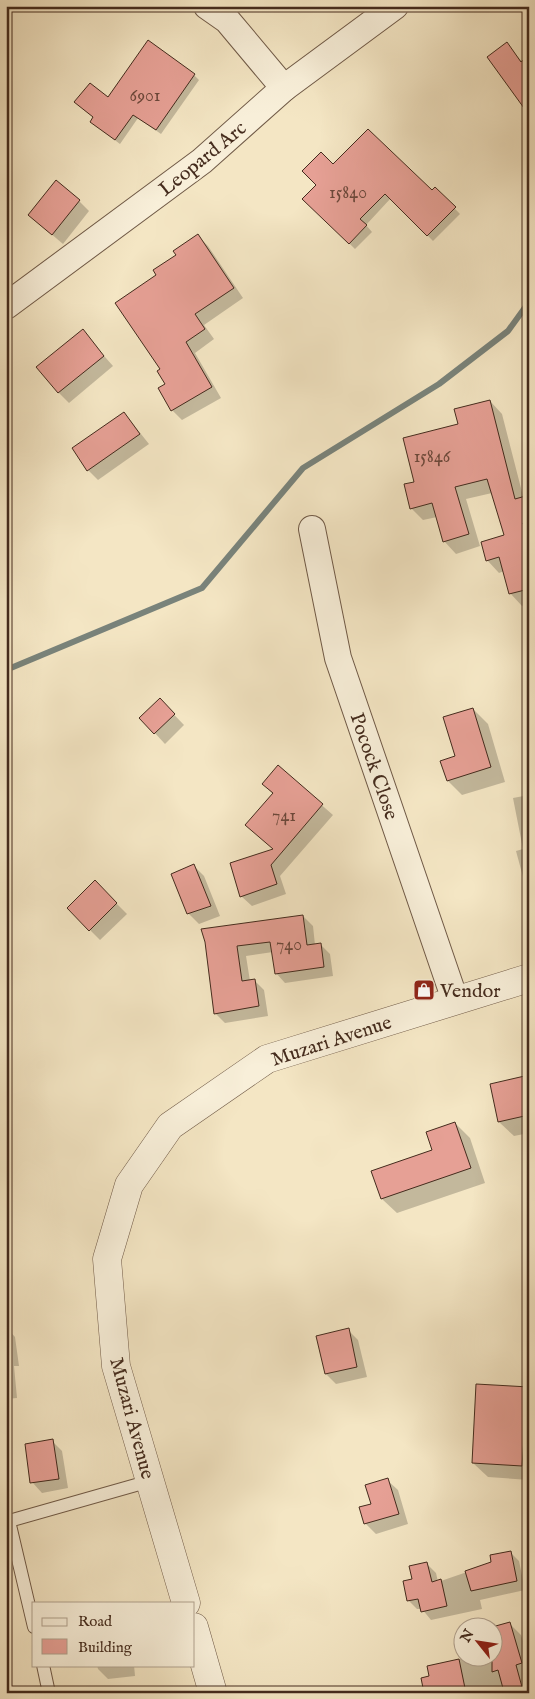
<svg xmlns="http://www.w3.org/2000/svg" width="535" height="1699" font-family="'IM FELL English',serif">
<rect width="100%" height="100%" fill="#f4e6c4"/>
<filter id="stains"><feTurbulence type="fractalNoise" baseFrequency=".004" numOctaves="4"/><feColorMatrix values="0 0 0 0 .2 0 0 0 0 .09 0 0 0 0 .02 0 0 0 .5 -.17"/></filter>
<radialGradient id="worn" r=".72"><stop offset=".6" stop-color="#630" stop-opacity="0"/><stop offset="1" stop-color="#630" stop-opacity=".3"/></radialGradient>
<g fill="#0003">
<polygon points="507,44 529,70 529,97"/>
<polygon points="194,75 199,80 161,134 138,118 120,144 91,122 108,99"/>
<polygon points="333,166 432,192 435,188 460,214 433,241 391,198 366,225 372,232 355,249 304,199"/>
<polygon points="79,201 89,211 63,244 29,215"/>
<polygon points="198,236 208,246 243,298 204,325 214,339 195,353 221,398 182,420 172,410 162,369 158,275"/>
<polygon points="82,331 113,366 69,403 59,393"/>
<polygon points="490,401 502,414 523,496 529,494 529,619 525,605 522,606 510,593 504,571 499,573 487,560 505,536 492,493 466,499 480,546 456,554 444,541 437,517 423,520 411,508 415,483 459,425"/>
<polygon points="124,413 149,444 98,480 88,470"/>
<polygon points="160,700 184,725 165,744 141,718"/>
<polygon points="473,709 488,724 505,782 462,795 448,781"/>
<polygon points="278,767 333,815 280,876 286,894 252,906 241,896 274,850 247,825 273,794 263,784"/>
<polygon points="529,795 529,899 516,851 523,849 513,798"/>
<polygon points="194,866 204,876 220,916 199,924 188,913"/>
<polygon points="95,882 127,914 100,940 68,908"/>
<polygon points="303,916 313,926 315,945 321,945 330,954 333,976 285,983 276,973 273,952 246,956 250,981 254,980 264,990 268,1016 225,1023 215,1013 207,942"/>
<polygon points="529,1077 529,1133 514,1136 499,1122"/>
<polygon points="455,1123 470,1138 485,1183 397,1213 382,1199 373,1171 433,1150"/>
<polygon points="6,1324 7,1328 15,1337 19,1366 14,1366 17,1398 6,1399"/>
<polygon points="348,1330 358,1340 367,1377 336,1384 326,1374 318,1337"/>
<polygon points="529,1388 529,1480 488,1477 473,1463"/>
<polygon points="52,1441 62,1451 68,1488 42,1493 32,1482"/>
<polygon points="387,1480 398,1490 408,1524 376,1534 366,1524 361,1508 372,1505"/>
<polygon points="510,1552 519,1561 525,1590 480,1600 482,1609 431,1620 422,1609 417,1609 409,1601 413,1580 427,1564 436,1573 438,1582 493,1563"/>
<polygon points="509,1623 521,1635 524,1644 529,1642 529,1693 426,1693 431,1677 428,1667 470,1656 492,1656"/>
<polygon points="97,1665 134,1665 135,1676 108,1679 98,1669"/>
</g>
<g fill="none" stroke-linecap="round" stroke-linejoin="round">
<polyline stroke="#79837b" stroke-width="6" points="6,670 202,588 303,468 439,384 508,331 529,302"/>
</g>
<g fill="#e6a095" stroke="#442b1d">
<polygon points="148,40 195,74 156,130 133,115 115,140 90,122 93,117 74,102 90,83 108,97"/>
<polygon points="507,42 521,62 529,55 529,115 487,57"/>
<polygon points="368,129 432,190 435,187 456,207 427,236 385,194 360,219 367,225 349,244 302,199 316,185 302,171 321,152 333,164"/>
<polygon points="56,180 80,200 52,235 28,215"/>
<polygon points="198,234 234,288 195,314 205,329 186,342 212,387 171,411 158,388 165,384 157,371 160,369 115,303 156,275 153,270 176,255 173,251"/>
<polygon points="83,329 104,356 58,393 36,367"/>
<polygon points="490,400 515,499 529,495 529,521 523,523 529,543 529,589 509,594 499,557 486,561 481,542 504,535 487,479 455,487 469,534 443,542 432,503 410,509 404,484 414,482 403,438 458,424 454,409"/>
<polygon points="124,412 140,434 87,471 72,448"/>
<polygon points="160,698 175,714 154,734 139,718"/>
<polygon points="473,708 491,767 447,781 440,761 455,756 443,717"/>
<polygon points="278,765 323,804 271,865 277,884 240,897 230,863 273,849 245,825 273,793 262,784"/>
<polygon points="194,864 211,906 187,914 171,874"/>
<polygon points="95,880 117,903 89,931 67,908"/>
<polygon points="303,915 307,945 321,943 324,967 275,974 270,942 237,946 242,981 255,979 259,1006 214,1014 205,942 201,929"/>
<polygon points="529,1075 529,1115 498,1122 490,1084"/>
<polygon points="455,1122 471,1168 381,1199 371,1171 432,1150 426,1132"/>
<polygon points="349,1328 357,1367 325,1374 316,1336"/>
<polygon points="476,1384 529,1387 529,1410 526,1410 522,1466 472,1463"/>
<polygon points="53,1439 59,1479 30,1483 25,1444"/>
<polygon points="388,1478 399,1514 364,1524 359,1507 371,1504 365,1485"/>
<polygon points="511,1551 517,1581 471,1591 465,1571 491,1562 490,1555"/>
<polygon points="427,1562 432,1582 441,1579 447,1606 421,1612 418,1599 407,1601 403,1581 412,1579 409,1566"/>
<polygon points="510,1622 522,1663 516,1665 522,1687 504,1692 498,1670 492,1672 492,1627"/>
<polygon points="459,1659 466,1693 424,1693 421,1678 429,1676 427,1666"/>
</g>
<g fill="none" stroke-linecap="round" stroke-linejoin="round">
<g stroke="#705a47" stroke-width="14">
<g id="service">
<polyline points="34,1627 9,1521 150,1481"/>
<polyline points="43,1665 49,1693"/>
</g>
</g>
<g stroke="#705a47" stroke-width="28">
<g id="minor">
<polyline points="207,6 227,20 284,88"/>
<polyline points="6,306 202,161 284,88 395,6"/>
<polyline points="312,529 338,658 455,1000"/>
</g>
</g>
<g stroke="#705a47" stroke-width="29">
<g id="tertiary">
<polyline points="186,1603 116,1366 107,1259 129,1185 170,1126 267,1059 529,978"/>
<polyline points="194,1627 213,1693"/>
</g>
</g>
<use href="#service" stroke="#f8efd9" stroke-width="12"/>
<use href="#minor" stroke="#f8efd9" stroke-width="26"/>
<use href="#tertiary" stroke="#f8efd9" stroke-width="28"/>
</g>
<defs>
<g id="shop-square" transform="scale(1.125)"><rect x="-9" y="-9" width="18" height="18" rx="4" fill="#8f2418" stroke="#f8efd9"/><path d="M-5-2.5h2.3a2.7 3.5 0 0 1 5.4 0H5L5.5 6h-11ZM-1.5-2.5h3a1.5 2.3 0 0 0-3 0Z" fill="#fff"/></g>
</defs>
<g fill-rule="evenodd">
<use href="#shop-square" x="424" y="990"/>
</g>
<g text-anchor="middle" stroke-width="4.5" stroke-linejoin="round" paint-order="stroke">
<g font-size="18" fill="#6c483b">
<text x="145" y="101">6901</text>
<text x="348" y="198">15840</text>
<text x="432" y="462">15846</text>
<text x="284" y="821">741</text>
<text x="289" y="950">740</text>
</g>
<g font-size="20" fill="#442b1d" stroke="#f8efd9">
<text transform="translate(202 158) rotate(-39)" y="7">Leopard Arc</text>
<text transform="translate(375 766) rotate(71)" y="7">Pocock Close</text>
<text transform="translate(331 1040) rotate(-18)" y="7">Muzari Avenue</text>
<text transform="translate(133 1418) rotate(75)" y="7">Muzari Avenue</text>
</g>
<g font-size="20" fill="#442b1d" stroke="#f8efd9" text-anchor="start">
<text x="440" y="997">Vendor</text>
</g>
</g>
<rect width="535" height="1699" fill="none" stroke="#f4e6c4" stroke-width="25"/>
<rect x="8" y="8" width="520" height="1684" fill="none" stroke="#442b1d" stroke-width="2.5"/>
<rect x="12" y="12" width="510" height="1674" fill="none" stroke="#442b1d"/>
<rect x="32" y="1602" width="162" height="65" fill="#f8efd9" stroke="#b0a18e"/>
<rect x="42" y="1618" width="25" height="8" fill="#f8efd9" stroke="#b0a18e"/>
<text x="78" y="1626" font-size="15" fill="#442b1d">Road</text>
<rect x="42" y="1639" width="25" height="15" fill="#e6a095" stroke="#b0a18e"/>
<text x="78" y="1652" font-size="15" fill="#442b1d">Building</text>
<g transform="translate(478 1642) rotate(300)"><circle r="24" fill="#f8efd9" stroke="#b0a18e"/>
<path d="M0-4L9 19L0 12L-9 19Z" fill="#8f2418"/>
<text y="-8" font-size="14" font-weight="bold" text-anchor="middle" fill="#442b1d">N</text>
</g>
<rect width="100%" height="100%" filter="url(#stains)"/>
<rect width="100%" height="100%" fill="url(#worn)"/>
</svg>
